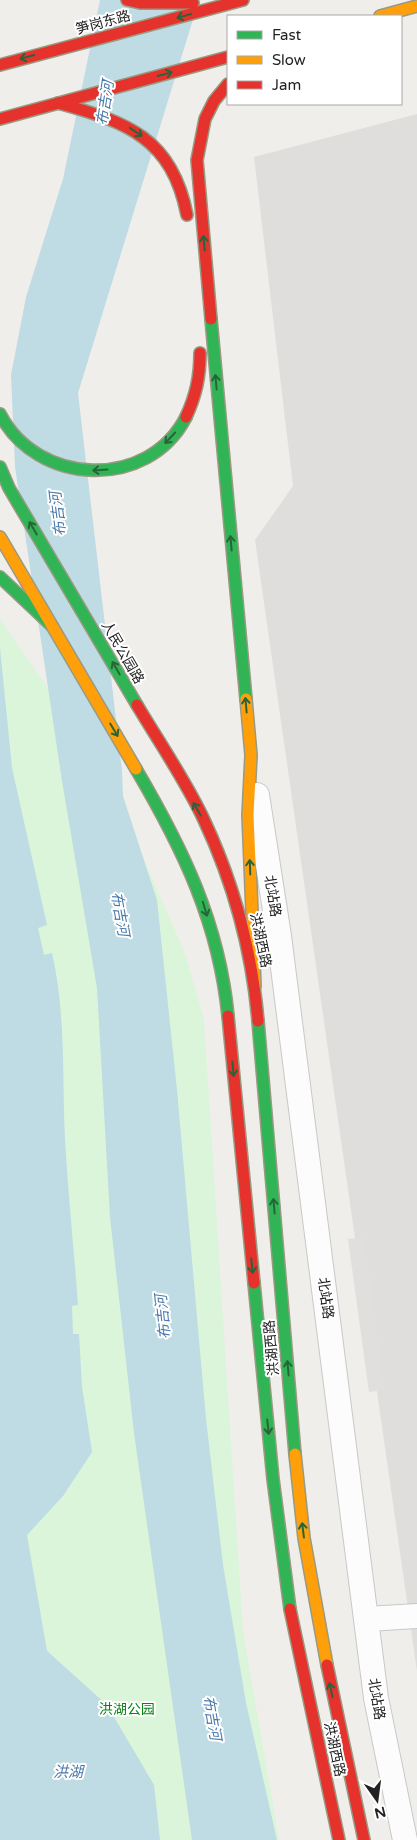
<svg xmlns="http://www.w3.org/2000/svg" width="417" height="1840" font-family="'Varela Round','Noto Sans SC',sans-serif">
<rect width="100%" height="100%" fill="#f0eeeb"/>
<polygon fill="#dfdedc" points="417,114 417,1671 255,540 293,486 254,157"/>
<polygon fill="#daf5da" points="0,619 58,702 130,828 185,953 204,1020 243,1631 279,1840 0,1840"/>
<polygon fill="#e0dfde" points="364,1237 384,1390 369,1392 348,1239"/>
<g fill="#bfdbe3">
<polygon points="100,0 199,0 78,393 122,771 123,796 157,900 177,1090 206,1419 223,1565 246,1703 277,1840 192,1840 134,1433 110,1217 97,988 62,781 15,467 11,375 26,297 63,179"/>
<path d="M0 648 12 768 47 925 38 928 44 955 52 953C66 1014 62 1077 65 1139 68 1194 74 1250 78 1305L72 1306 73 1334H79L82 1387 92 1452 63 1496 27 1535 47 1651 107 1705 154 1785 160 1840H0Z"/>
</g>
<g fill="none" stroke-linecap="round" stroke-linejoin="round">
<g stroke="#c9c8c7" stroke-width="26">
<g id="street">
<polyline points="257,795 279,936 376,1698 405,1840"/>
<polyline points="367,1619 417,1616"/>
</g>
</g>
<g stroke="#999a82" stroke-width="14">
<g id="fast">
<polyline points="211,319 246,699"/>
<path d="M0 414C37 486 148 491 186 417"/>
<polyline points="0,467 9,488 137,705"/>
<polyline points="0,577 52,626"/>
<path d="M136 769C183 849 219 923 228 1016"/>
<polyline points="258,1021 295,1454"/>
<polyline points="254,1283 273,1479 290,1609"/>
</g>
</g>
<g stroke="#999a82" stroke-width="14">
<g id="slow">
<polyline points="380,16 417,6"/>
<polyline points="0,537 136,769"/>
<polyline points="246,699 251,755 248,815 255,986"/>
<polyline points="295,1454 304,1538 327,1665"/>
</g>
</g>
<g stroke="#999a82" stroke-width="14">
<g id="jam">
<polyline points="127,0 140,3 193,3"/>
<polyline points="0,65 243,0"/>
<path d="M58 103C127 122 172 138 187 215"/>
<polyline points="0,119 228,57"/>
<polyline points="211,319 197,160 205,119 214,101 228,84"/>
<path d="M186 417C196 395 200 377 200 353"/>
<path d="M137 705C159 742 186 781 204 820 234 884 252 951 258 1021"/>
<polyline points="228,1016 254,1283"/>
<polyline points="290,1609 339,1840"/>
<polyline points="327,1665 364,1840"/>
</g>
</g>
<use href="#street" stroke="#fdfcfc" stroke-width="24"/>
<use href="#fast" stroke="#30b455" stroke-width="11"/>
<use href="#slow" stroke="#ff9f0a" stroke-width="11"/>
<use href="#jam" stroke="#e5322d" stroke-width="11"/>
</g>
<defs><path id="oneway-shaft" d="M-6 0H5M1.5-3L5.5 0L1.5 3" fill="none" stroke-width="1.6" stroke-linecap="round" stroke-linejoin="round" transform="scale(1.25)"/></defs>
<g stroke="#286439">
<use href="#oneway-shaft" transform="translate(184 16) rotate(165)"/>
<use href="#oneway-shaft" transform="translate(27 57) rotate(165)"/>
<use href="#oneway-shaft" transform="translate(165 74) rotate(-15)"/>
<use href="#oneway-shaft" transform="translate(136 132) rotate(34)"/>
<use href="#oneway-shaft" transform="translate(204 243) rotate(-96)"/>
<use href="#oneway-shaft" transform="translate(216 382) rotate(-95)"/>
<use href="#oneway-shaft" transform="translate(170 438) rotate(133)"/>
<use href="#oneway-shaft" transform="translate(100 470) rotate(176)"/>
<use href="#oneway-shaft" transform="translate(33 528) rotate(-120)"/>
<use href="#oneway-shaft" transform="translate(231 543) rotate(-95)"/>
<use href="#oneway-shaft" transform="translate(116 668) rotate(-120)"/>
<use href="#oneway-shaft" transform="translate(246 705) rotate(-95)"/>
<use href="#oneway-shaft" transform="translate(114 730) rotate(59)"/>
<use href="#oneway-shaft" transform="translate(197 809) rotate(-120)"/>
<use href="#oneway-shaft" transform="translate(250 867) rotate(-92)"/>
<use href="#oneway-shaft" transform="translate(205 909) rotate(73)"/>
<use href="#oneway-shaft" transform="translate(233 1069) rotate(85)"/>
<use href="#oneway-shaft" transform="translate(274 1206) rotate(-95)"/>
<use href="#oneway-shaft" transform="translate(252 1266) rotate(84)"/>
<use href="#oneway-shaft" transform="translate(288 1368) rotate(-95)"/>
<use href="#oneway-shaft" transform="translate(268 1427) rotate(84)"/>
<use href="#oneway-shaft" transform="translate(303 1530) rotate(-97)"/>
<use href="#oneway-shaft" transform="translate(331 1690) rotate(-102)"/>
</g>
<g text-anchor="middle" stroke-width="4" stroke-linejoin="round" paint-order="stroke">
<g font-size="14" fill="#222" stroke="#fff">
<text transform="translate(103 22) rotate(-15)" y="5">笋岗东路</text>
<text transform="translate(123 652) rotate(60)" y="5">人民公园路</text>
<text transform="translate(273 896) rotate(81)" y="5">北站路</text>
<text transform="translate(261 940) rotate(78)" y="5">洪湖西路</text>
<text transform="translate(326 1298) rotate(82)" y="5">北站路</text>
<text transform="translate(271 1348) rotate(-95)" y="5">洪湖西路</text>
<text transform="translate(377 1699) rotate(81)" y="5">北站路</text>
<text transform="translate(335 1749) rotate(78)" y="5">洪湖西路</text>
</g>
<g font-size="14" fill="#0c8416" stroke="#fff">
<text x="127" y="1714">洪湖公园</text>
</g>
<g font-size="15" font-style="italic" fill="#4a7aab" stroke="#fff">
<text transform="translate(105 103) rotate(-81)" y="5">布吉河</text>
<text transform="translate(58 514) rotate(-97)" y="5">布吉河</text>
<text transform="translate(120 914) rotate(80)" y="5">布吉河</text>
<text transform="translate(163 1317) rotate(-96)" y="5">布吉河</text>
<text transform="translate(212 1718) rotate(80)" y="5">布吉河</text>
<text x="68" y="1777">洪湖</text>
</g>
</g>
<rect x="227" y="15" width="175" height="90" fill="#ffffff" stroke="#a7a7a7"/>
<rect x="237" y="31" width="25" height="8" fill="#30b455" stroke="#a7a7a7"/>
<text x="272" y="40" font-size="15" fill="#222222">Fast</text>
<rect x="237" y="56" width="25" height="8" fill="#ff9f0a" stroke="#a7a7a7"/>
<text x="272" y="65" font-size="15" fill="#222222">Slow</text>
<rect x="237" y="81" width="25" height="8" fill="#e5322d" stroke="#a7a7a7"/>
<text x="272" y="90" font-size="15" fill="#222222">Jam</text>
<g transform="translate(377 1800) rotate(166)" stroke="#ffffff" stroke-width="4" paint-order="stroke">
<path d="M0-4L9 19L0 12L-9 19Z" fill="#222222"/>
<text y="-8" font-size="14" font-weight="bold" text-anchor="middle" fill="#222222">N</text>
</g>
</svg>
